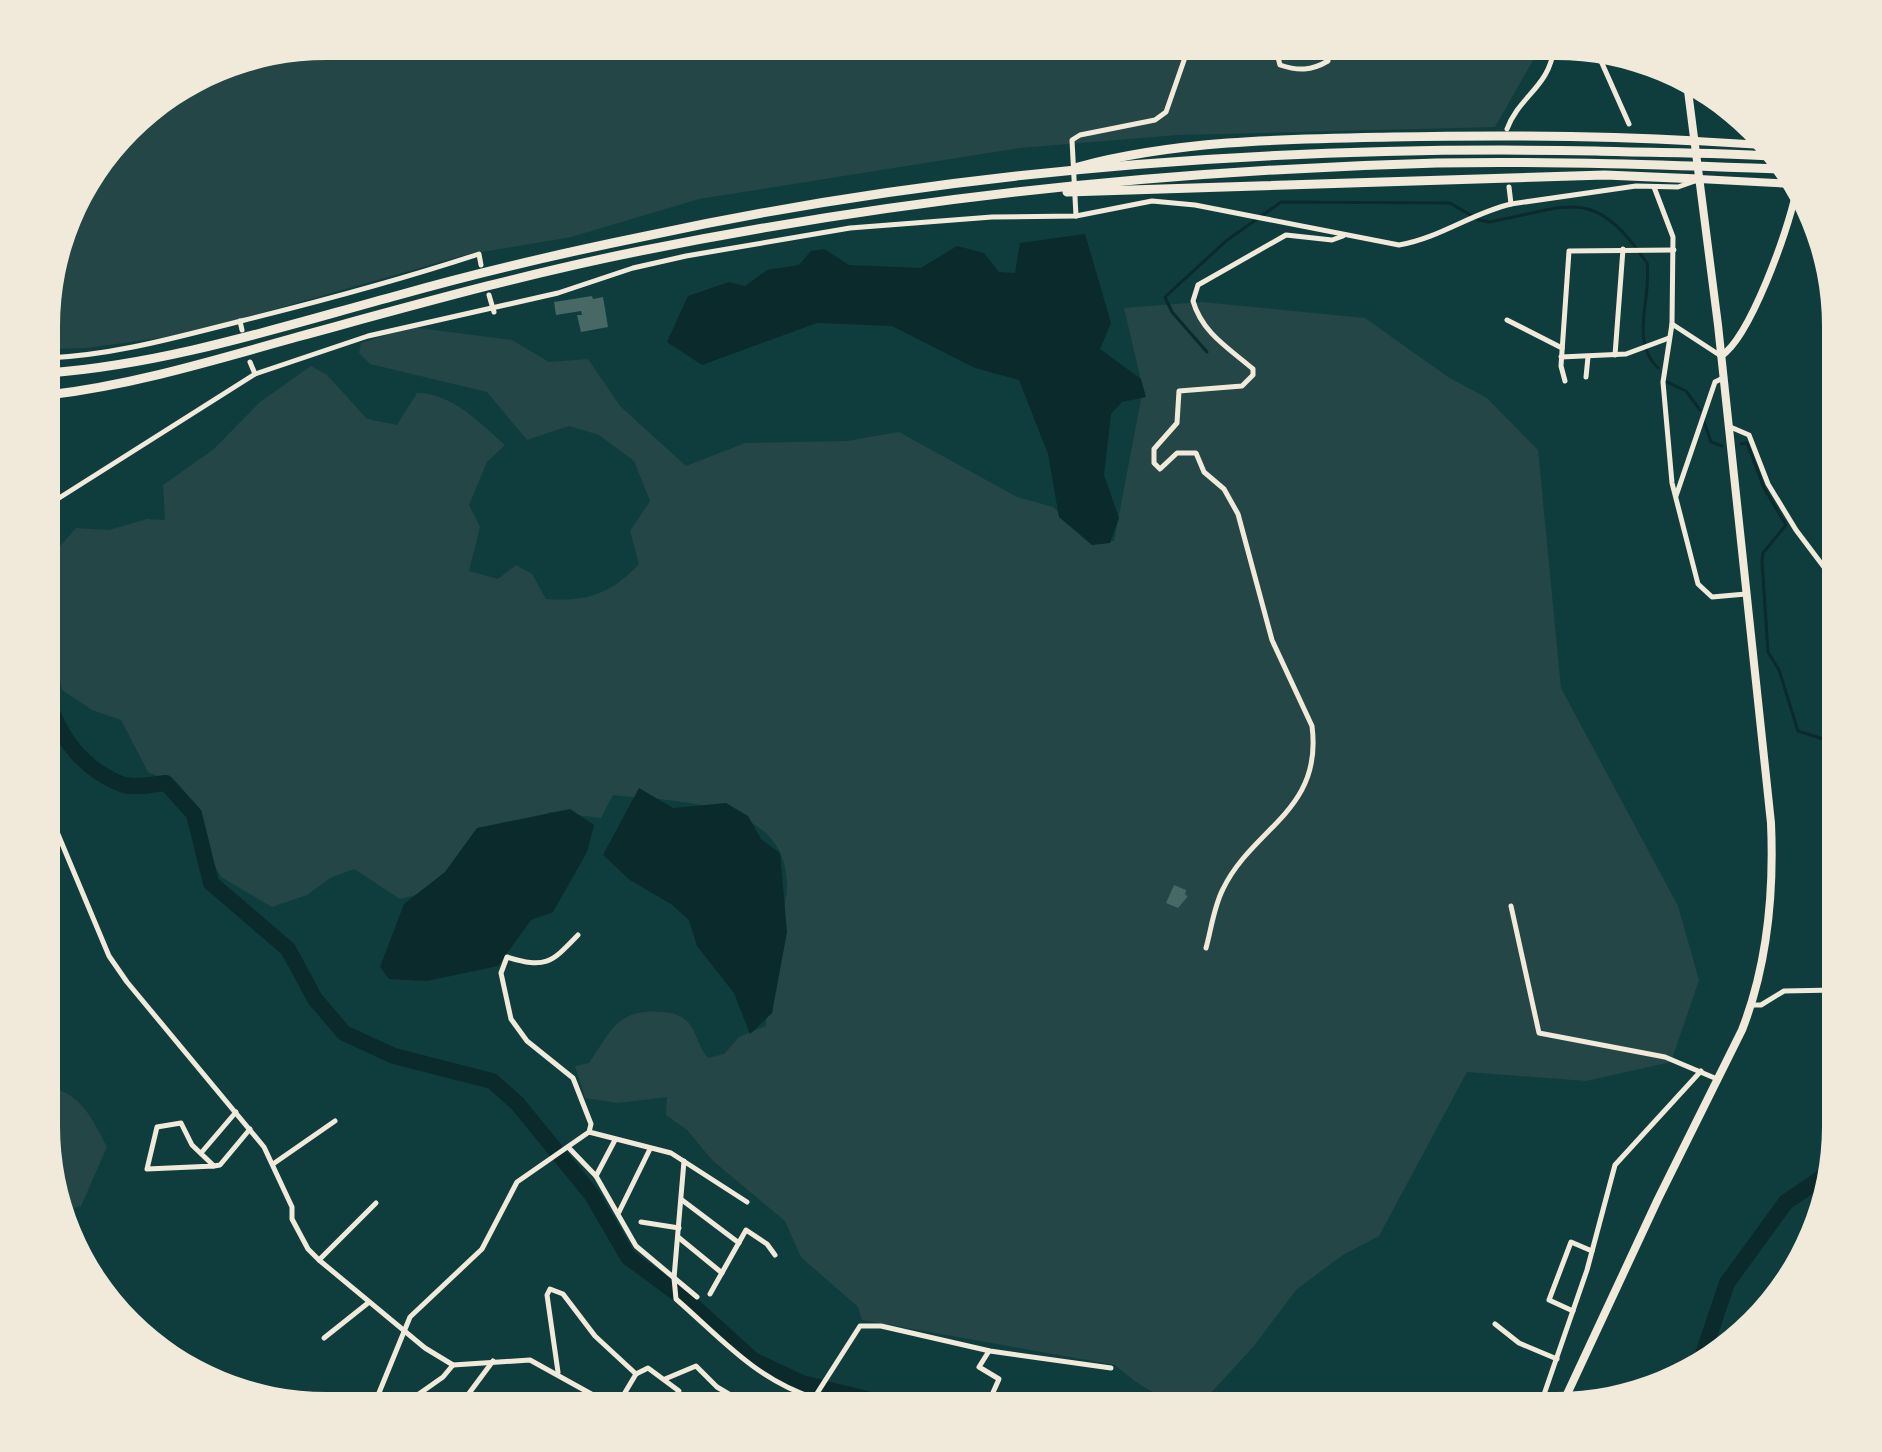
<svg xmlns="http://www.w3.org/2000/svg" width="1882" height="1452" font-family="'Varela Round',sans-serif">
<rect width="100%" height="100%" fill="#0f3d3e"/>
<g fill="#244646">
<polygon points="326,46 1535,47 1536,55 1495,127 1178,135 1019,148 699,199 571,237 465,255 188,334 87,348 48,349 48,289 83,187 142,115 236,61"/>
<path d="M1202 302 1365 318 1448 377 1487 398 1538 450 1561 688 1678 906 1699 980 1671 1062 1586 1081 1467 1072 1379 1236 1343 1255 1297 1289 1253 1347 1209 1395C1160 1399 1153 1397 1115 1365L862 1320 858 1307 801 1257 785 1221 712 1160 687 1130 666 1115 667 1097 618 1103 585 1098 575 1066 589 1063C613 1028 618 1008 665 1012 675 1013 685 1017 691 1026 698 1037 699 1048 708 1058L724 1054 739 1037 766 1026C767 997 770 970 776 941 779 924 787 904 787 887 788 799 676 802 613 795L601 818 550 812 530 822H503L421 894 400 899 354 869 330 878 307 895 272 907 221 877 210 857 202 819 176 784 148 772 121 720 92 710 62 690 55 648 58 609 48 575V560L76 528 109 530 147 519 165 520 163 485 214 449 260 402 311 366 327 375 367 419 397 425 417 393C452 393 480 423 505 445L487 462 469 505 480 527 469 571 498 579 516 565 532 574 546 599C587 602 611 594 639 564L630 531 650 501 634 461 599 435 569 426 527 440 487 392 370 364 359 353 361 343 411 327 512 340 549 362 588 359 620 406 686 466 745 443 847 441 899 432 1017 497 1053 507 1088 542 1114 541 1143 389 1124 308Z"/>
<path d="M47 1087C81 1092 92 1119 107 1147L81 1206 64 1210 47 1144Z"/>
</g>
<g fill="#0a2a2b">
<polygon points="1085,234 1111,323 1100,349 1141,379 1146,397 1122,402 1111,414 1104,475 1119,518 1110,543 1092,545 1059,517 1048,454 1019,380 975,368 892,326 817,323 702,365 667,342 688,296 729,282 745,286 767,270 799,265 811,251 824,249 849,265 921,268 957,246 984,253 999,272 1015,273 1020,243"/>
<polygon points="639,788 673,808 726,803 748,816 761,839 780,853 787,932 772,1013 750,1034 734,993 697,946 689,920 671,904 630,880 603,855"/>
<polygon points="570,809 594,825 587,852 553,912 531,920 498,966 427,981 389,979 380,967 404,904 445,872 477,828"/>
<polygon points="1072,1396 1112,1406 1049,1406"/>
</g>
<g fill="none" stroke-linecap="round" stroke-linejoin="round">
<g stroke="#0a2a2b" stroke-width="3">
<path d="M1207 352 1172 312 1165 297 1226 241 1281 202 1450 203 1479 220 1489 222C1572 207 1592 184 1647 263 1652 300 1629 340 1658 368"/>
<polyline points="1667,382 1686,391 1700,410"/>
<polyline points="1703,419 1711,442 1722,446"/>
<polyline points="1741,444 1747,443 1764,488 1786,525 1763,553 1762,561 1768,652 1779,670 1798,731 1836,743"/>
</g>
<g stroke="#0a2a2b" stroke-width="16">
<path d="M48 700C59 738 84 769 121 784 133 789 154 784 166 783L194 814 211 883 288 949 315 999 344 1033 394 1056 492 1081 517 1103 592 1195 628 1257 690 1303 753 1360 802 1383 895 1406"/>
<polyline points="1702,1357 1727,1283 1786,1202 1829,1173"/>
</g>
</g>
<g fill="#486865">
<polygon points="592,296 593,299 603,297 608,327 581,332 577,315 582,315 581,311 556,315 554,302"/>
<polygon points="1174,885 1186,890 1185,895 1188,896 1178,908 1166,903"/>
</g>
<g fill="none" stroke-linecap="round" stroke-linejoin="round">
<g stroke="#f1e9da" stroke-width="5">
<path d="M1275 46 1280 65C1298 71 1311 71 1328 61L1330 46"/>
<polyline points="1597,52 1629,124"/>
<path d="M1507 129C1519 96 1550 87 1554 47"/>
<polyline points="1509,187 1511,204"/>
<polyline points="1654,187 1673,237 1672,324 1663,382 1672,483 1698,584 1712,597 1746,594"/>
<polyline points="1076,216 1072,140 1080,135 1155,120 1166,112 1189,46"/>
<polyline points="489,295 494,312"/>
<polyline points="1507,320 1562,348"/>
<polyline points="240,321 242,330"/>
<polyline points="1672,324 1721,356"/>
<polyline points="1615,355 1623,249"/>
<polyline points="1561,357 1626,354 1669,338"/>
<path d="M48 358C115 355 177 337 241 321 322 301 400 280 479 254L481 265"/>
<polyline points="250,362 255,374"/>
<polyline points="1586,377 1588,357"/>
<polyline points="1565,381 1561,366 1569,251 1674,250"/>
<polyline points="1728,426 1749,435 1768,484 1796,530 1836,583"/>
<polyline points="1676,496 1715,382 1723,378"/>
<path d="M48 505 255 374 368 336 558 293 633 268 686 256 850 228 992 217 1076 216 1152 201 1195 205 1399 245C1440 238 1472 213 1511 204L1636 186 1678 187 1695 181"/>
<polyline points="47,808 109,956 127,982 264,1147 292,1207 292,1219 308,1249 319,1260 425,1348 453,1365 530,1360 613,1406"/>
<polyline points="1511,906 1539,1033 1665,1057 1717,1079"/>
<path d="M1206 948C1211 930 1214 906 1223 889 1253 827 1323 811 1312 726L1272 640 1238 514 1224 489 1204 472 1196 453H1177L1160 469 1154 463V449L1177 423 1179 391 1242 386 1253 375V369C1230 349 1202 333 1193 301L1198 285 1286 235 1332 240 1343 236"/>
<polyline points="1751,1005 1761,1005 1784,991 1835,990"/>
<polyline points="589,1132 671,1153 747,1202"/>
<polyline points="569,1148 596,1176 636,1246 697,1297"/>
<polyline points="201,1153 236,1112"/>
<path d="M684 1161 674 1278 676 1299C722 1339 754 1378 814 1398L860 1326H881L990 1351 1111 1368"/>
<polyline points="273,1164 335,1121"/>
<polyline points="214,1166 192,1145 181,1123 157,1127 147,1169 214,1166 220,1165 250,1129"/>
<polyline points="596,1176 615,1140"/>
<polyline points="682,1200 739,1243"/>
<polyline points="619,1212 650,1149"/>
<polyline points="641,1222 679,1228"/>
<polyline points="678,1237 722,1273"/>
<polyline points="319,1260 376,1203"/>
<polyline points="710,1294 746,1230 767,1244 775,1255"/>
<polyline points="1573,1311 1549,1300 1571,1242 1592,1251"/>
<polyline points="1495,1324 1519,1343 1557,1359"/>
<polyline points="324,1338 368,1303"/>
<polyline points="558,1372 547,1295 550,1289 563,1294 595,1336 636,1374 648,1368 679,1391 669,1406"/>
<polyline points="665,1379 696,1366 717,1387 749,1406"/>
<polyline points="416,1396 443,1377 453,1365"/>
<polyline points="467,1396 493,1361"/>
<path d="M374 1405 410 1317 482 1249 517 1182 589 1132 591 1124 573 1078 527 1041 511 1019 501 973 507 957C546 969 551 963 578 935"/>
<polyline points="617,1406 636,1374"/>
<polyline points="803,1406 810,1396"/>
<polyline points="987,1406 999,1379 979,1367 989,1351"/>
<polyline points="1540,1406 1587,1270 1615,1165 1701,1071"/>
</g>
<polyline stroke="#f1e9da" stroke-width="6" points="814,1398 853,1406"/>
<path stroke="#f1e9da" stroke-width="7" d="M1721 356C1750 338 1788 230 1795 196"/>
<g stroke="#f1e9da" stroke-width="8">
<polyline points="1696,141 1763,145"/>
<polyline points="1699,179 1793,184"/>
<path d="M1562 1405 1658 1199 1742 1030C1767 966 1774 892 1771 823L1718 325 1687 83"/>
</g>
<g stroke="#f1e9da" stroke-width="9">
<path d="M1078 167C1179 140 1288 139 1392 137 1493 135 1594 135 1696 141"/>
<polyline points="1067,192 1605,175 1699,179"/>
<path d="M48 373C168 364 284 326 399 295 480 272 563 253 646 236 956 169 1279 145 1596 151 1654 153 1713 152 1771 156"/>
<path d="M48 395C133 385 215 360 297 337 411 306 524 274 640 251 903 198 1169 170 1437 163 1552 161 1667 165 1782 169"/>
</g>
</g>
<path d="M0 0H1882V1452H0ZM326 60H1556A266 266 0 0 1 1822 326V1126A266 266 0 0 1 1556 1392H326A266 266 0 0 1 60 1126V326A266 266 0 0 1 326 60Z" fill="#f1e9da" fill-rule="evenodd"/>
</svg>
